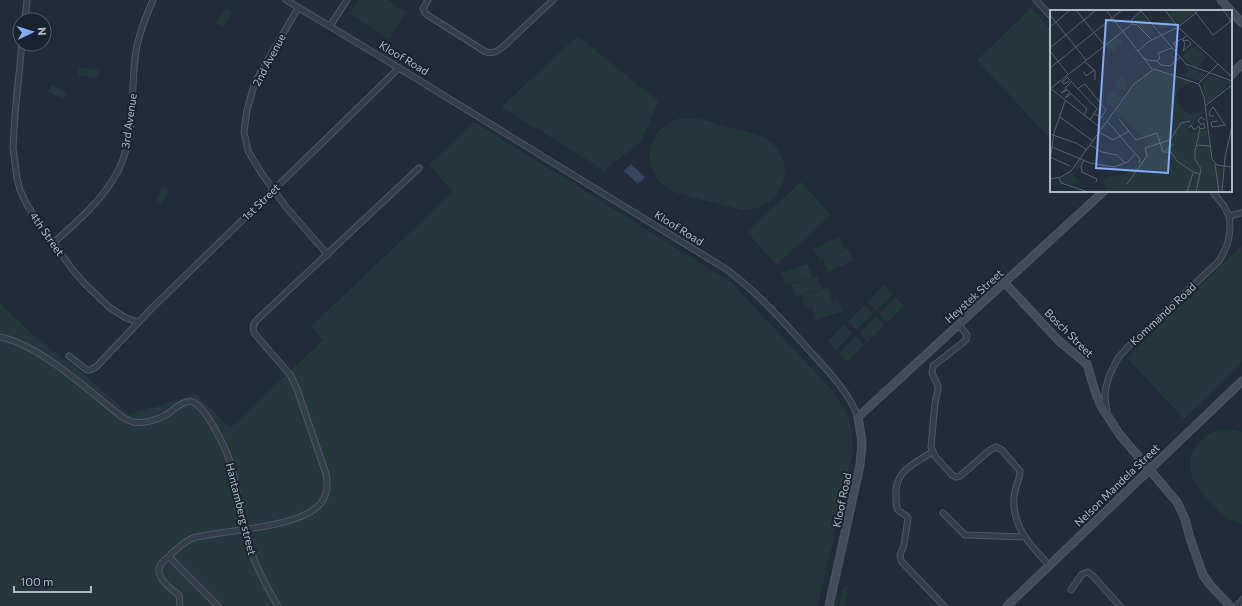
<svg xmlns="http://www.w3.org/2000/svg" width="1242" height="606" font-family="Commissioner,sans-serif">
<rect width="100%" height="100%" fill="#222b3a"/>
<g fill="#24373b">
<polygon points="358,0 388,0 406,12 389,39 349,14"/>
<polygon points="226,8 233,12 223,27 216,23"/>
<polygon points="1031,8 1051,30 1051,140 977,60"/>
<polygon points="578,36 658,101 641,142 604,170 501,107"/>
<polygon points="79,68 99,69 98,78 79,76"/>
<polygon points="52,84 67,93 63,100 48,91"/>
<path d="M681 118C698 116 716 124 732 128 742 131 752 132 762 137 766 139 771 142 774 145 799 172 777 211 742 210 729 207 716 203 703 200 694 197 683 195 674 192 655 184 645 162 652 143 657 130 667 122 681 118Z"/>
<polygon points="474,122 732,283 833,391 845,410 852,432 853,453 818,606 0,606 0,303 33,335 85,375 129,414 196,394 230,428 323,340 311,326 453,192 429,165"/>
<polygon points="801,182 831,215 776,265 747,232"/>
<polygon points="162,187 169,190 161,205 155,202"/>
<polygon points="840,237 845,249 825,258 849,248 854,260 828,272 823,259 819,260 813,248"/>
<polygon points="1242,245 1242,362 1184,419 1127,358"/>
<polygon points="808,264 812,277 785,285 781,272"/>
<polygon points="818,276 822,289 795,296 791,284"/>
<polygon points="884,285 893,294 876,311 867,302"/>
<polygon points="828,288 832,301 838,299 842,312 815,320 812,307 805,308 802,295"/>
<polygon points="896,297 904,306 887,323 879,314"/>
<polygon points="865,305 873,314 856,330 848,321"/>
<polygon points="876,316 885,325 867,342 859,333"/>
<polygon points="844,325 853,333 836,350 827,341"/>
<polygon points="856,336 864,345 847,362 839,353"/>
<path d="M1224 429 1234 430 1242 432V524C1229 522 1221 513 1212 503 1206 497 1198 490 1194 482 1182 458 1199 432 1224 429Z"/>
<polygon points="848,585 845,606 839,606 843,588"/>
</g>
<polygon fill="#354661" points="631,164 645,177 638,184 624,171"/>
<g fill="none" stroke-linecap="round" stroke-linejoin="round">
<g stroke="#505865" stroke-width="7">
<g id="street">
<path d="M286 0 399 68 726 269C758 293 783 321 809 350 828 371 848 391 858 417"/>
<path d="M428 0 423 9 426 14 484 51C492 55 498 51 504 46L553 0"/>
<polyline points="1036,0 1051,16"/>
<polyline points="298,8 255,82 247,110 244,132 248,151 262,174 286,207 328,255"/>
<polyline points="25,20 27,0"/>
<polyline points="330,26 347,0"/>
<polyline points="22,44 15,114 13,148 17,178 20,190 27,205 39,223 72,269 85,284 109,307 126,318 138,322"/>
<polyline points="1212,191 1224,206 1229,216 1242,213"/>
<path d="M53 243C77 222 103 200 118 171 135 138 131 94 135 58 137 38 145 18 153 0"/>
<path d="M959 325 967 335 966 340 933 366 932 373 938 386V390L935 403 931 447 935 456 952 475 956 477 960 476 990 450 996 447 1002 450 1020 471C1020 480 1014 488 1014 498 1012 527 1031 546 1049 565"/>
<path d="M0 337C40 345 89 391 122 417 126 419 129 421 133 422 143 424 157 420 166 415 174 410 185 397 195 403 203 408 209 419 214 427 221 440 229 454 232 469 238 489 238 511 244 531 252 558 263 582 278 606"/>
<polyline points="69,356 87,370 90,370 96,367 151,309 399,68"/>
<path d="M1107 413 1105 397 1106 387 1109 376 1118 358 1128 347 1219 261C1228 246 1232 234 1229 216"/>
<path d="M932 452C913 465 894 470 896 498 896 502 896 507 898 510 901 514 905 513 908 518L904 545 900 555 901 561 944 606"/>
<polyline points="943,513 965,535 1024,537"/>
<path d="M170 556C147 570 165 585 179 595L180 606"/>
<polyline points="1071,590 1082,574 1088,572 1093,576 1120,606"/>
<path d="M218 606 173 561 170 556 171 554C178 548 185 541 193 538 226 529 300 529 321 503 328 494 328 484 326 474L297 389 291 376 255 334C251 327 254 322 260 317L419 168"/>
<polyline points="1237,606 1242,600"/>
</g>
</g>
<g stroke="#505865" stroke-width="9">
<g id="secondary">
<polyline points="1221,0 1231,11"/>
<polyline points="1231,11 1242,23"/>
<polyline points="1231,75 1242,64"/>
<polyline points="1005,283 1059,341 1087,364 1095,391 1101,406 1120,435 1177,502 1185,519 1190,538 1203,575 1211,586 1230,606"/>
<polyline points="829,606 860,465 862,442 858,417 1104,191"/>
<polyline points="1007,606 1242,381"/>
</g>
</g>
<use href="#street" stroke="#353d4a" stroke-width="5"/>
<use href="#secondary" stroke="#434c5d" stroke-width="7"/>
</g>
<g text-anchor="middle" stroke-width="4" stroke-linejoin="round" paint-order="stroke">
<g font-size="11" fill="#b0b8c6" stroke="#1b222f">
<text transform="translate(404 58) rotate(31)" y="4">Kloof Road</text>
<text transform="translate(269 60) rotate(-62)" y="4">2nd Avenue</text>
<text transform="translate(129 121) rotate(-82)" y="4">3rd Avenue</text>
<text transform="translate(261 202) rotate(-44)" y="4">1st Street</text>
<text transform="translate(679 228) rotate(32)" y="4">Kloof Road</text>
<text transform="translate(47 234) rotate(55)" y="4">4th Street</text>
<text transform="translate(974 296) rotate(-42)" y="4">Heystek Street</text>
<text transform="translate(1163 314) rotate(-43)" y="4">Kommando Road</text>
<text transform="translate(1069 333) rotate(45)" y="4">Bosch Street</text>
<text transform="translate(1117 485) rotate(-44)" y="4">Nelson Mandela Street</text>
<text transform="translate(842 500) rotate(-78)" y="4">Kloof Road</text>
<text transform="translate(241 509) rotate(76)" y="4">Hantamberg street</text>
</g>
</g>
<g transform="translate(1050 10)">
<rect width="182" height="182" fill="#222b3a"/>
<path d="M124 0H142L144 3 131 13 126 12 119 4ZM90 3 105 21 98 27 83 10ZM118 6 123 12 121 14 118 11 117 17 109 20 107 14 113 10H117ZM67 26 73 33 61 42 55 36ZM145 36 157 47 147 58 131 47ZM134 54 145 60 156 65 150 71 123 63 135 65 139 61ZM104 60 143 72 131 78 127 83 130 97 139 104 154 102 138 119 140 122 157 120 161 150 165 156 172 159 171 182 56 181 53 173 56 168 76 164 96 146 94 138 98 134 73 106 69 108 64 103 86 73ZM160 65 181 72 156 95 153 74ZM65 74a6 6 0 1 1 12 0a6 6 0 1 1-12 0ZM63 81 71 88 63 99 55 89ZM31 150 33 151 23 166 28 168 26 169 30 171 28 174 24 173 23 176 11 172 10 169 22 162Z" fill="#24373b"/>
<path fill="none" stroke="#5b6372" stroke-width="1" d="M26 0 54 35M56 0 102 59M90 0 136 54 182 71M144 0 146 3 128 17 182 67M148 0 146 3 163 25 181 11M173 0 182 12M0 5 36 50M82 14 87 15 102 30M0 17 20 0M133 31 138 30 141 34 133 41 135 33 133 31V29L136 26M125 36 123 33 134 28M0 38 46 0M0 41 18 64M88 41 98 32 128 17 115 0M92 47 97 50 107 51 110 48 108 43 122 38M34 51 45 61V70M107 51 111 55 120 56 130 47M0 58 72 0M34 62 36 66 44 60M16 66 47 99 40 110M17 68 12 72 14 74 19 71M21 72 15 78 37 99 34 105M149 73 168 54M0 78 52 119M0 79 82 14V9L91 1M16 79 11 83 17 80M27 79 35 74 56 100 51 108 45 104M19 83 15 88 21 84M155 96 182 75M164 106H160L159 102 163 97 175 115 162 117 161 112 168 111M10 107 43 131M69 109 86 130 107 123 113 142 124 134M57 111 90 149 89 153M151 114 148 111 151 107 155 110M139 118 141 115 144 120 149 116 150 119 145 141V149L151 159 146 182M150 119 155 118 154 113 150 115M49 122 63 130 79 121M0 124 26 133 37 140M40 135 52 142 67 145 75 153M146 135 160 136M2 137 40 153 64 157 78 152 85 144M113 142H121L127 151 143 162 151 164M0 147 20 156M34 150 31 156 32 162 47 169 46 172M0 152 4 123 15 91M165 154 169 182M9 168 11 173 38 182M0 169 11 167 21 161 84 74 104 59 149 74 154 87 162 149 167 155 182 157M77 174 97 146 95 138 120 130 131 113 140 111M137 182 143 163M172 182 175 147 182 117"/>
<path fill="#84adf7" fill-opacity="0.15" stroke="#84adf7" stroke-width="2" d="M56 10 128 15 118 163 46 158Z"/>
<rect width="182" height="182" fill="none" stroke="#b0b8c6" stroke-width="2"/>
</g>
<g transform="translate(32 32) rotate(86)"><circle r="19" fill="#1b222f" stroke="#575e6b"/>
<path d="M0-3L7 15L0 10L-7 15Z" fill="#84adf7"/>
<text y="-6" font-size="11" font-weight="bold" text-anchor="middle" fill="#b0b8c6">N</text>
</g>
<path d="M14 586v6h77v-6" fill="none" stroke="#b0b8c6" stroke-width="2"/>
<text x="20" y="586" font-size="12" fill="#b0b8c6" stroke="#1b222f" stroke-width="3" paint-order="stroke">100 m</text>
</svg>
